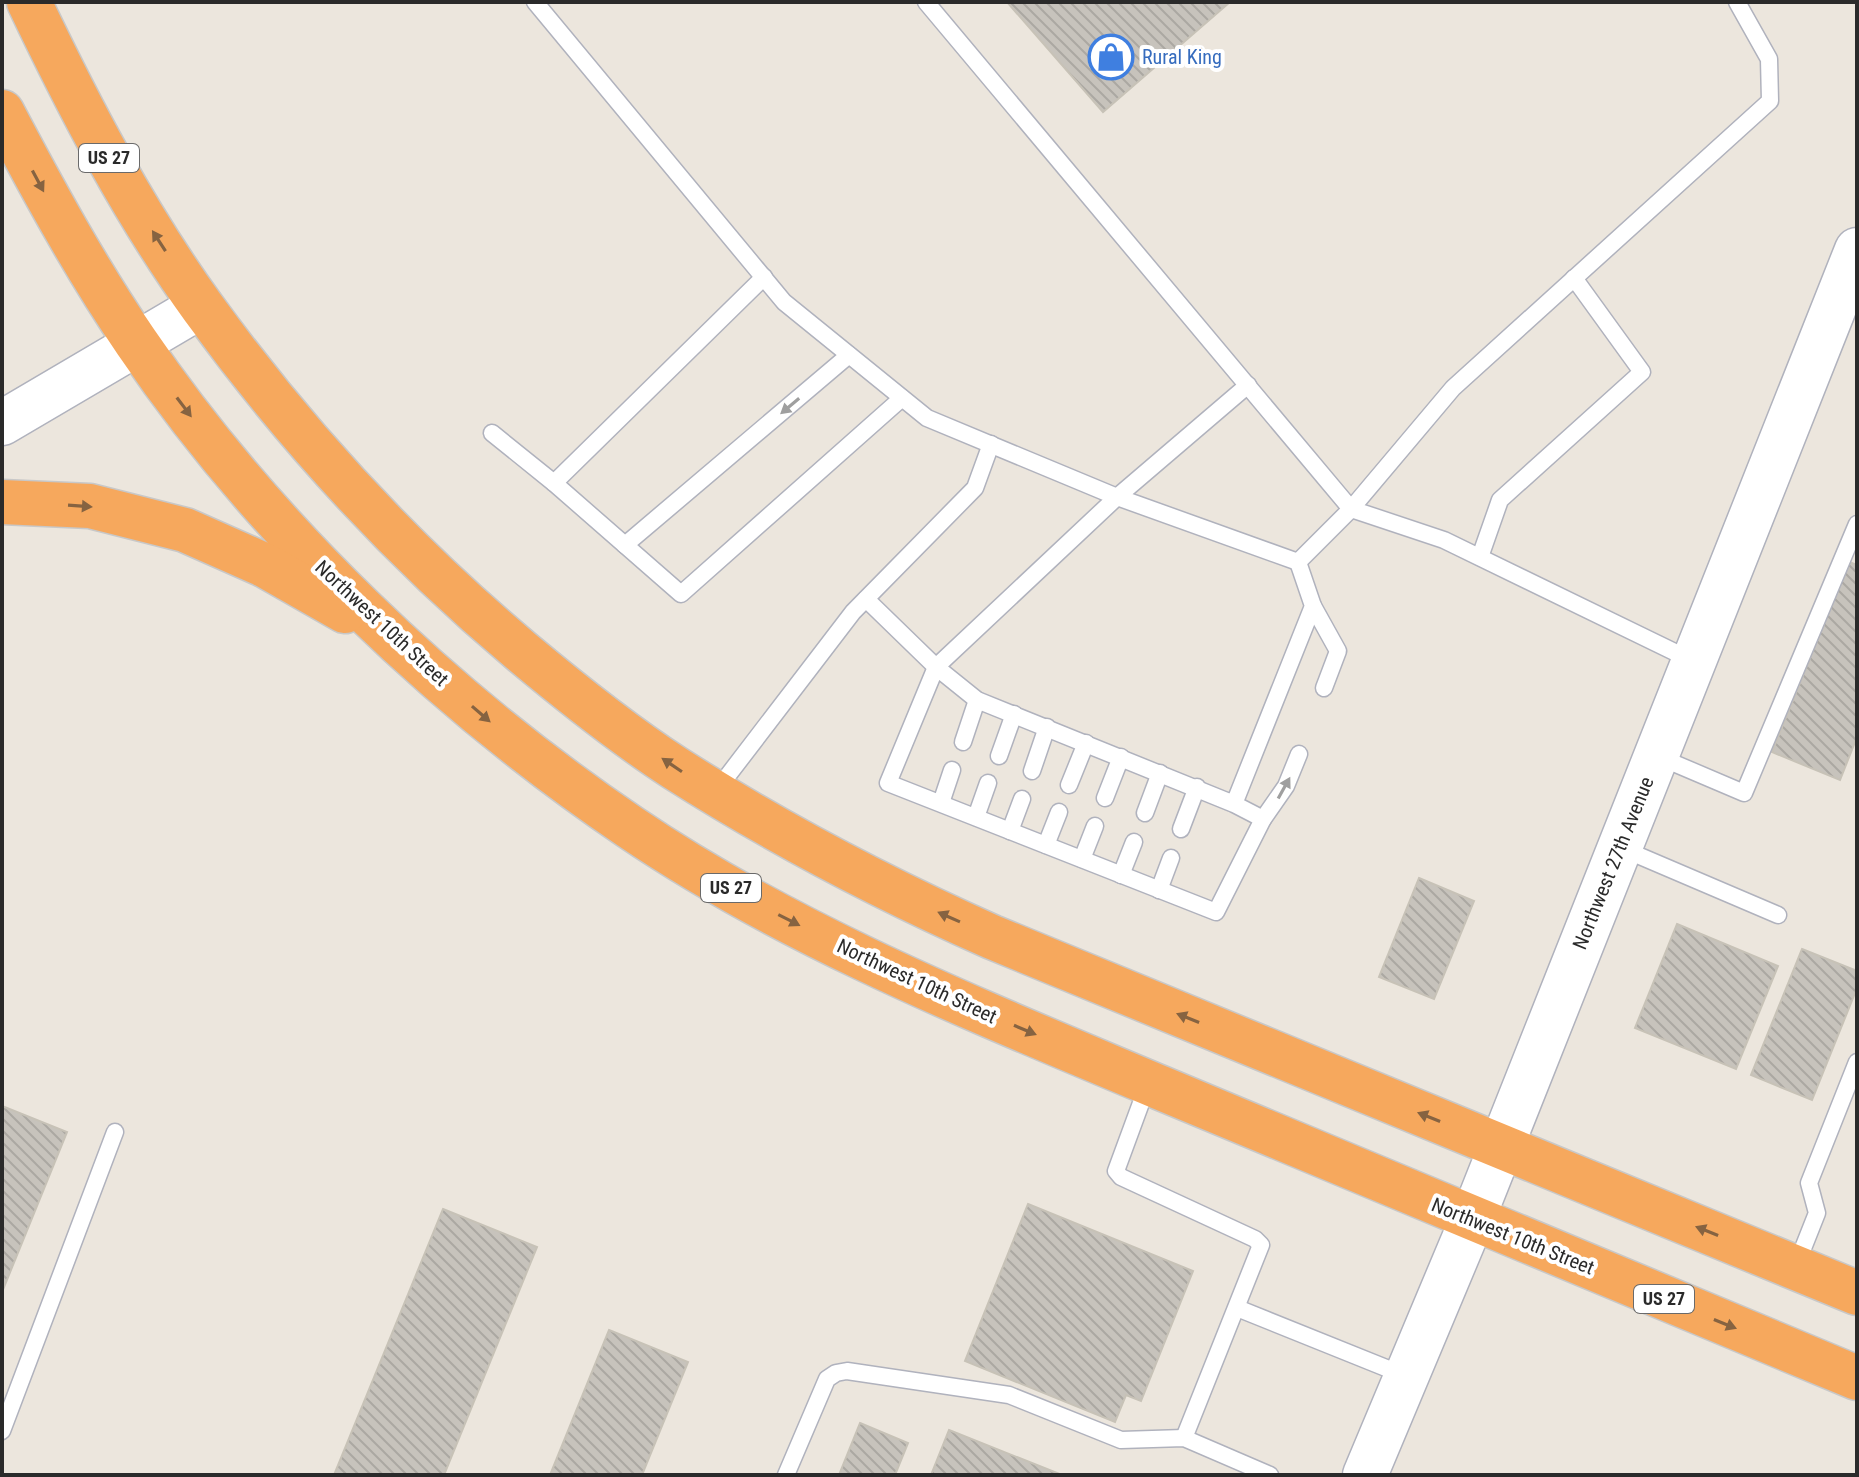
<svg xmlns="http://www.w3.org/2000/svg" width="1859" height="1477" font-family="'Roboto Condensed',sans-serif">
<defs>
<pattern id="building-back-hatch" width="6" height="6" patternUnits="userSpaceOnUse" patternTransform="scale(2)"><rect width="6" height="6" fill="#c7c3bc"/><path d="M-1 5l2 2M0 0l6 6M5-1l2 2" fill="none" stroke="#aba8a2"/></pattern>
</defs>
<rect width="100%" height="100%" fill="#ece6dd"/>
<g fill="url(#building-back-hatch)" stroke="#c7c2b7" stroke-width="2">
<polygon points="1007,2 1230,2 1103,112"/>
<polygon points="1849,562 1857,565 1857,737 1840,780 1772,752"/>
<polygon points="1419,878 1474,901 1434,999 1379,977"/>
<polygon points="1677,924 1778,966 1736,1069 1635,1028"/>
<polygon points="1802,949 1857,971 1857,988 1812,1100 1751,1075"/>
<polygon points="2,1106 67,1132 2,1292"/>
<polygon points="1028,1204 1193,1271 1141,1401 1126,1395 1115,1422 965,1361"/>
<polygon points="443,1209 537,1247 444,1475 334,1475"/>
<polygon points="609,1330 688,1362 642,1475 550,1475"/>
<polygon points="860,1423 908,1443 895,1475 839,1475"/>
<polygon points="949,1430 1062,1475 931,1475"/>
</g>
<g fill="none" stroke-linecap="round" stroke-linejoin="round">
<g stroke="#b0b2bd" stroke-width="19">
<g id="lane">
<polyline points="535,2 784,302 927,418 1117,497 1298,562 1351,509 1444,540 1693,661"/>
<polyline points="926,2 1351,509 1453,388 1770,101 1769,59 1737,2"/>
<polyline points="764,277 554,483 681,594 902,398"/>
<polyline points="492,433 554,483"/>
<polyline points="625,545 849,355"/>
<polyline points="1480,557 1500,500 1642,372 1574,278"/>
<polyline points="866,599 936,667 1117,497 1248,385"/>
<polyline points="1313,606 1338,651 1324,688"/>
<polyline points="963,742 977,700"/>
<polyline points="999,756 1014,714"/>
<polyline points="1657,756 1744,793 1857,524"/>
<polyline points="1032,771 1047,727"/>
<polyline points="1069,785 1086,743"/>
<polyline points="716,791 853,612 975,488 991,444"/>
<polyline points="1105,798 1121,757"/>
<polyline points="941,803 952,770"/>
<polyline points="1234,804 977,700 936,667 888,783 1216,912 1263,819 1234,804 1313,606 1298,562"/>
<polyline points="1145,813 1160,773"/>
<polyline points="976,817 988,783"/>
<polyline points="1263,819 1286,786 1299,754"/>
<polyline points="1181,829 1197,787"/>
<polyline points="1010,831 1022,799"/>
<polyline points="1046,845 1059,812"/>
<polyline points="1621,848 1778,915"/>
<polyline points="1082,859 1095,826"/>
<polyline points="1121,875 1134,842"/>
<polyline points="1159,890 1171,858"/>
<polyline points="1148,1084 1116,1171 1121,1177 1255,1239 1261,1245 1184,1438"/>
<polyline points="1796,1266 1817,1213 1809,1183 1857,1062"/>
<polyline points="1237,1308 1406,1376"/>
<polyline points="2,1431 115,1132"/>
<polyline points="786,1475 827,1379 836,1373 847,1371 1009,1395 1121,1440 1184,1438 1270,1475"/>
</g>
</g>
<g stroke="#b0b2bd" stroke-width="47">
<g id="secondary">
<polyline points="2,423 201,306"/>
<polyline points="1365,1475 1472,1220 1857,250"/>
</g>
</g>
<g stroke="#c8c8c8" stroke-width="47">
<g id="highway">
<path d="M29 2C79 107 134 213 203 308 295 435 401 550 521 651 570 692 621 733 675 768 777 833 882 888 992 937L1857 1293"/>
<path d="M2 112C43 190 86 269 136 342 263 529 444 701 630 827 792 937 981 1012 1161 1088 1392 1186 1624 1283 1857 1378"/>
<polyline points="2,502 90,506 185,530 264,565 345,611"/>
</g>
</g>
<use href="#lane" stroke="#fff" stroke-width="16"/>
<use href="#secondary" stroke="#fff" stroke-width="44"/>
<use href="#highway" stroke="#f6a85d" stroke-width="44"/>
</g>
<defs><path id="oneway-solid" d="M-6-.8H1V-3.2L6.5 0L1 3.2V.8H-6Z" transform="scale(2)"/></defs>
<g fill="#866341">
<use href="#oneway-solid" transform="translate(38 181) rotate(62)"/>
<use href="#oneway-solid" transform="translate(159 241) rotate(-123)"/>
<use href="#oneway-solid" transform="translate(184 407) rotate(53)"/>
<use href="#oneway-solid" transform="translate(80 506) rotate(4)"/>
<use href="#oneway-solid" transform="translate(481 714) rotate(41)"/>
<use href="#oneway-solid" transform="translate(672 765) rotate(-146)"/>
<use href="#oneway-solid" transform="translate(949 917) rotate(-156)"/>
<use href="#oneway-solid" transform="translate(789 920) rotate(27)"/>
<use href="#oneway-solid" transform="translate(1188 1018) rotate(-158)"/>
<use href="#oneway-solid" transform="translate(1025 1030) rotate(23)"/>
<use href="#oneway-solid" transform="translate(1429 1117) rotate(-158)"/>
<use href="#oneway-solid" transform="translate(1707 1231) rotate(-158)"/>
<use href="#oneway-solid" transform="translate(1725 1324) rotate(22)"/>
</g>
<g fill="#9f9f9f">
<use href="#oneway-solid" transform="translate(790 406) rotate(140)"/>
<use href="#oneway-solid" transform="translate(1284 788) rotate(-61)"/>
</g>
<defs>
<g id="shop-ring" transform="scale(2.3)"><circle r="9.5" fill="#fff" stroke="#3f7fe0" stroke-width="1.5"/><path d="M-5-2.5h2.3a2.7 3.5 0 0 1 5.4 0H5L5.5 6h-11ZM-1.5-2.5h3a1.5 2.3 0 0 0-3 0Z" fill="#3f7fe0"/></g>
</defs>
<g fill-rule="evenodd">
<use href="#shop-ring" x="1111" y="57"/>
</g>
<g text-anchor="middle" stroke-width="8" stroke-linejoin="round" paint-order="stroke">
<g fill="#fff" stroke="#6a6a6a" stroke-width="2">
<rect x="79" y="144" width="60" height="28" rx="6"/>
<rect x="701" y="874" width="60" height="28" rx="6"/>
<rect x="1634" y="1285" width="60" height="28" rx="6"/>
</g>
<g font-size="18" font-weight="bold" fill="#2a2a2a">
<text x="109" y="164">US 27</text>
<text x="731" y="894">US 27</text>
<text x="1664" y="1305">US 27</text>
</g>
<g font-size="20" fill="#366cbe" stroke="#fff" text-anchor="start">
<text x="1142" y="64">Rural King</text>
</g>
<g font-size="20" fill="#2a2a2a" stroke="#fff">
<text transform="translate(382 623) rotate(43)" y="7">Northwest 10th Street</text>
<text transform="translate(1613 863) rotate(-68)" y="7">Northwest 27th Avenue</text>
<text transform="translate(917 981) rotate(25)" y="7">Northwest 10th Street</text>
<text transform="translate(1513 1236) rotate(22)" y="7">Northwest 10th Street</text>
</g>
</g>
<rect width="1859" height="1477" fill="none" stroke="#2a2a2a" stroke-width="8"/>
</svg>
